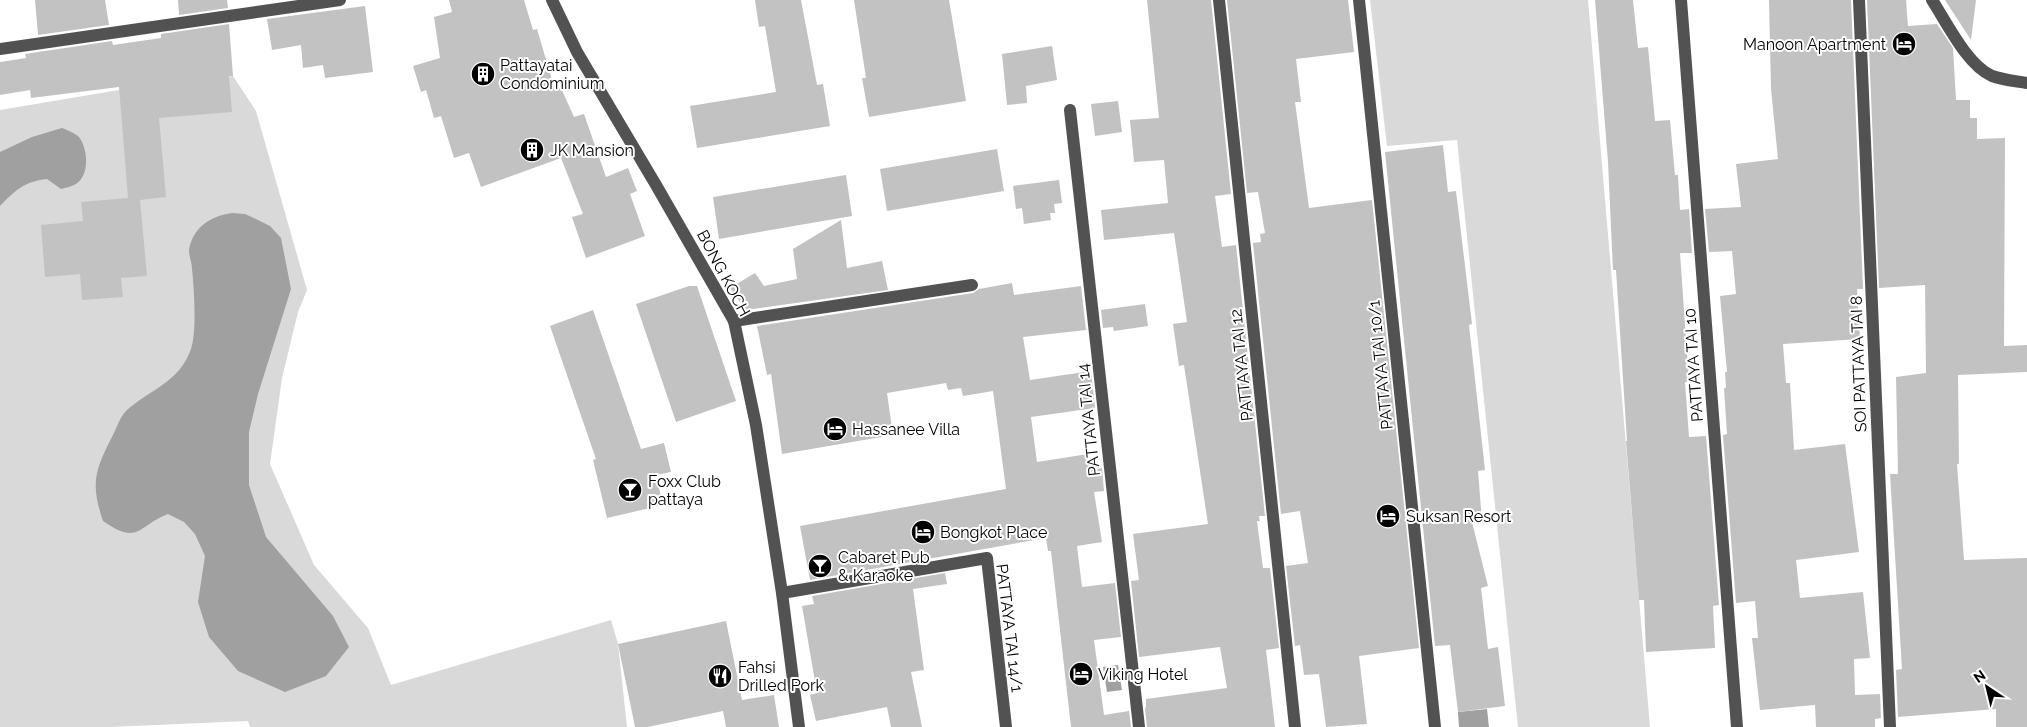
<svg xmlns="http://www.w3.org/2000/svg" width="2027" height="727" font-family="Raleway,sans-serif">
<rect width="100%" height="100%" fill="#fff"/>
<g fill="#d9d9d9">
<polygon points="1370,0 1588,0 1650,727 1518,727 1457,140 1387,146"/>
<polygon points="233,76 256,111 307,290 298,312 282,378 270,464 314,565 368,628 391,685 611,620 618,644 627,727 250,727 248,721 110,727 0,727 0,110 119,90"/>
</g>
<g fill="#a0a0a0">
<path d="M62 128C67 130 75 133 79 137 88 149 90 175 76 184 72 186 66 188 61 189L47 179C23 182 16 190 0 206V152L32 137Z"/>
<path d="M232 213 245 214 258 220 270 226 281 238 291 289 258 394 249 432V485L266 537 333 616 349 647 326 676 285 692 238 671 209 637 198 602 205 556 195 534 184 522 168 514C137 526 139 546 103 521 90 483 95 470 113 435 117 427 120 417 126 411 150 389 179 383 191 349 197 331 194 288 192 269 192 263 189 256 189 250 193 227 211 216 232 213Z"/>
<polygon points="1118,665 1122,690 1107,692 1103,667"/>
<polygon points="1487,709 1489,727 1459,727 1458,712"/>
</g>
<g fill="#c2c2c2">
<polygon points="35,0 105,0 109,25 38,35"/>
<polygon points="178,0 227,0 228,8 179,15"/>
<polygon points="449,0 524,0 533,30 537,29 555,90 561,88 574,117 584,114 606,177 628,168 637,191 630,194 645,236 586,258 572,217 583,214 561,158 481,187 469,153 454,158 441,116 434,118 426,90 421,92 413,66 440,58 434,17 452,12"/>
<polygon points="755,0 801,0 817,85 823,84 830,126 697,148 690,106 776,92 765,26 759,27"/>
<polygon points="854,0 949,0 966,101 869,117 862,78 866,78"/>
<polygon points="1147,0 1211,0 1231,194 1215,196 1222,247 1236,245 1265,516 1259,516 1260,521 1257,521 1263,568 1270,568 1279,648 1266,650 1275,727 1147,727 1145,708 1146,707 1146,699 1227,688 1220,647 1139,657 1131,581 1139,580 1133,534 1208,524 1184,365 1179,366 1173,324 1187,322 1174,233 1104,240 1101,210 1168,203 1164,160 1134,162 1130,120 1159,118"/>
<polygon points="1227,0 1348,0 1354,52 1296,59 1301,102 1295,102 1309,208 1372,200 1419,648 1359,656 1367,724 1326,727 1319,674 1304,675 1300,645 1295,646 1286,566 1308,563 1300,511 1281,514 1253,243 1261,242 1260,234 1265,233 1258,192 1247,193"/>
<polygon points="1595,0 1633,0 1638,48 1648,47 1655,121 1670,120 1675,175 1678,175 1680,210 1689,209 1692,253 1680,253 1689,382 1685,382 1689,437 1706,436 1719,605 1713,606 1715,648 1646,652 1644,600 1639,600 1626,441 1627,441 1616,270 1613,270 1608,162"/>
<polygon points="1769,0 1851,0 1863,289 1857,289 1860,339 1783,344 1786,383 1790,383 1794,450 1845,444 1859,552 1796,560 1800,598 1863,592 1870,658 1854,659 1855,695 1880,694 1881,718 1875,719 1875,727 1816,727 1815,705 1760,710 1752,638 1758,638 1755,601 1736,603 1723,435 1727,434 1724,388 1726,388 1725,372 1727,372 1720,296 1736,294 1732,251 1709,252 1705,209 1741,207 1736,164 1778,159 1771,89"/>
<polygon points="1867,0 1906,0 1908,26 1937,24 1953,48 1956,100 1970,100 1970,118 1977,118 1977,139 2005,138 2004,346 2027,345 2027,372 1958,375 1959,464 1957,464 1964,560 2027,558 2027,727 1996,727 1996,709 1898,717 1896,670 1902,669 1890,474 1898,474 1896,377 1926,373 1925,285 1879,288"/>
<polygon points="1945,0 1976,0 1971,40"/>
<polygon points="365,6 373,72 325,78 323,65 303,68 301,45 272,50 267,19"/>
<polygon points="229,24 233,76 229,76 232,112 159,118 166,197 140,200 147,276 121,278 123,297 82,300 80,274 45,277 41,225 83,221 81,202 128,198 119,87 31,98 30,90 0,95 0,62 26,58 25,54 112,41 113,45 161,38 161,34"/>
<polygon points="1052,46 1057,80 1026,86 1027,103 1007,105 1002,54"/>
<polygon points="1118,101 1122,132 1095,136 1091,104"/>
<polygon points="1443,145 1448,192 1456,191 1472,324 1469,325 1485,470 1478,471 1482,521 1472,522 1488,586 1481,588 1488,649 1498,647 1505,706 1458,712 1450,645 1435,646 1385,152"/>
<polygon points="997,149 1004,191 887,211 880,169"/>
<polygon points="846,175 852,216 719,239 713,197"/>
<polygon points="1059,180 1062,203 1054,204 1055,213 1050,213 1051,220 1024,224 1022,208 1016,209 1013,186"/>
<polygon points="841,220 847,268 882,261 888,290 746,310 730,288 755,273 764,286 797,279 793,249"/>
<polygon points="1012,283 1014,295 1081,286 1086,330 1023,337 1030,380 1091,371 1095,408 1031,417 1037,462 1088,454 1090,470 1102,468 1104,491 1094,492 1102,542 1077,546 1082,587 1115,583 1121,637 1094,640 1104,715 1129,711 1131,727 1071,727 1051,551 1048,551 1046,538 810,580 800,526 1006,489 993,391 963,396 961,388 948,390 946,383 887,393 893,435 782,454 771,374 767,375 757,326 973,293 979,289"/>
<polygon points="689,286 697,286 736,401 676,422 636,304"/>
<polygon points="1145,304 1148,326 1114,331 1113,327 1103,328 1101,310"/>
<polygon points="593,310 641,449 664,443 671,472 656,475 663,505 607,518 593,460 596,459 550,326"/>
<polygon points="945,573 947,584 913,589 924,670 911,672 922,727 891,727 887,707 816,721 810,695 817,693 802,606 814,604 812,596"/>
<polygon points="726,621 742,700 774,695 779,727 726,727 723,711 648,727 635,727 618,644"/>
</g>
<g fill="none" stroke-linecap="round" stroke-linejoin="round">
<g stroke="#525252" stroke-width="12">
<polyline points="552,0 577,52 656,185 734,321 756,425 782,593 799,727"/>
<polyline points="1219,0 1295,727"/>
<polyline points="1359,0 1435,727"/>
<polyline points="1681,0 1737,727"/>
<polyline points="1859,0 1890,727"/>
<path d="M1932 0C1947 23 1967 65 1992 76 2003 80 2016 81 2027 83"/>
<polyline points="0,49 340,0"/>
<polyline points="1070,110 1139,727"/>
<polyline points="734,321 972,285"/>
<polyline points="782,593 987,558 1006,727"/>
</g>
</g>
<defs>
<g id="hotel-disc" transform="scale(1.25)"><circle r="9.5" fill="#000" stroke="#fff"/><path d="M-6-4.5h1.5V1H6V5H4.5V3h-9V5H-6ZM-4 0a1.8 1.8 0 1 1 3.6 0ZM.5 0V-2.5h3Q6-2.5 6 0Z" fill="#fff"/></g>
<g id="building-disc" transform="scale(1.25)"><circle r="9.5" fill="#000" stroke="#fff"/><path d="M-4-6H4V6H1V3H-1V6H-4ZM-2.5-4.3h1.7v1.8h-1.7ZM.8-4.3h1.7v1.8H.8ZM-2.5-1h1.7V.8h-1.7ZM.8-1h1.7V.8H.8Z" fill="#fff"/></g>
<g id="bar-disc" transform="scale(1.25)"><circle r="9.5" fill="#000" stroke="#fff"/><path d="M-6-5H6L.8 .8V4.5H3.5V6h-7V4.5H-.8V.8Z" fill="#fff"/></g>
<g id="restaurant-disc" transform="scale(1.25)"><circle r="9.5" fill="#000" stroke="#fff"/><path d="M-5-6h1v4h1v-4h1v4h1v-4h1v5L-1.5 .5V6h-2V.5L-5-1ZM5-6V6H3V1.5H1.5Q1.5-4 5-6Z" fill="#fff"/></g>
</defs>
<g fill-rule="evenodd">
<use href="#hotel-disc" x="1904" y="44"/>
<use href="#building-disc" x="483" y="74"/>
<use href="#building-disc" x="532" y="150"/>
<use href="#hotel-disc" x="835" y="429"/>
<use href="#bar-disc" x="630" y="490"/>
<use href="#hotel-disc" x="1388" y="516"/>
<use href="#hotel-disc" x="923" y="532"/>
<use href="#bar-disc" x="820" y="566"/>
<use href="#hotel-disc" x="1081" y="674"/>
<use href="#restaurant-disc" x="720" y="676"/>
</g>
<g text-anchor="middle" stroke-width="4" stroke-linejoin="round" paint-order="stroke">
<g font-size="16" fill="#000" stroke="#fff" text-anchor="start">
<text x="1886" y="50" text-anchor="end">Manoon Apartment</text>
<text x="500" y="71">Pattayatai<tspan x="500" dy="18">Condominium</tspan></text>
<text x="550" y="156">JK Mansion</text>
<text x="852" y="435">Hassanee Villa</text>
<text x="648" y="487">Foxx Club<tspan x="648" dy="18">pattaya</tspan></text>
<text x="1406" y="522">Suksan Resort</text>
<text x="940" y="538">Bongkot Place</text>
<text x="838" y="563">Cabaret Pub<tspan x="838" dy="18">&amp; Karaoke</tspan></text>
<text x="738" y="673">Fahsi<tspan x="738" dy="18">Drilled Pork</tspan></text>
<text x="1098" y="680">Viking Hotel</text>
</g>
<g font-size="16" fill="#000" stroke="#fff">
<text transform="translate(724 273) rotate(62)" y="6">BONG KOCH</text>
<text transform="translate(1858 364) rotate(-92)" y="6">SOI PATTAYA TAI 8</text>
<text transform="translate(1241 365) rotate(-96)" y="6">PATTAYA TAI 12</text>
<text transform="translate(1380 365) rotate(-96)" y="6">PATTAYA TAI 10/1</text>
<text transform="translate(1693 365) rotate(-94)" y="6">PATTAYA TAI 10</text>
<text transform="translate(1088 420) rotate(-96)" y="6">PATTAYA TAI 14</text>
<text transform="translate(1010 628) rotate(83)" y="6">PATTAYA TAI 14/1</text>
</g>
</g>
<g transform="translate(1987 687) rotate(325)" stroke="#ffffff" stroke-width="4" paint-order="stroke">
<path d="M0-4L9 19L0 12L-9 19Z" fill="#000000"/>
<text y="-8" font-size="14" font-weight="bold" text-anchor="middle" fill="#000000">N</text>
</g>
</svg>
